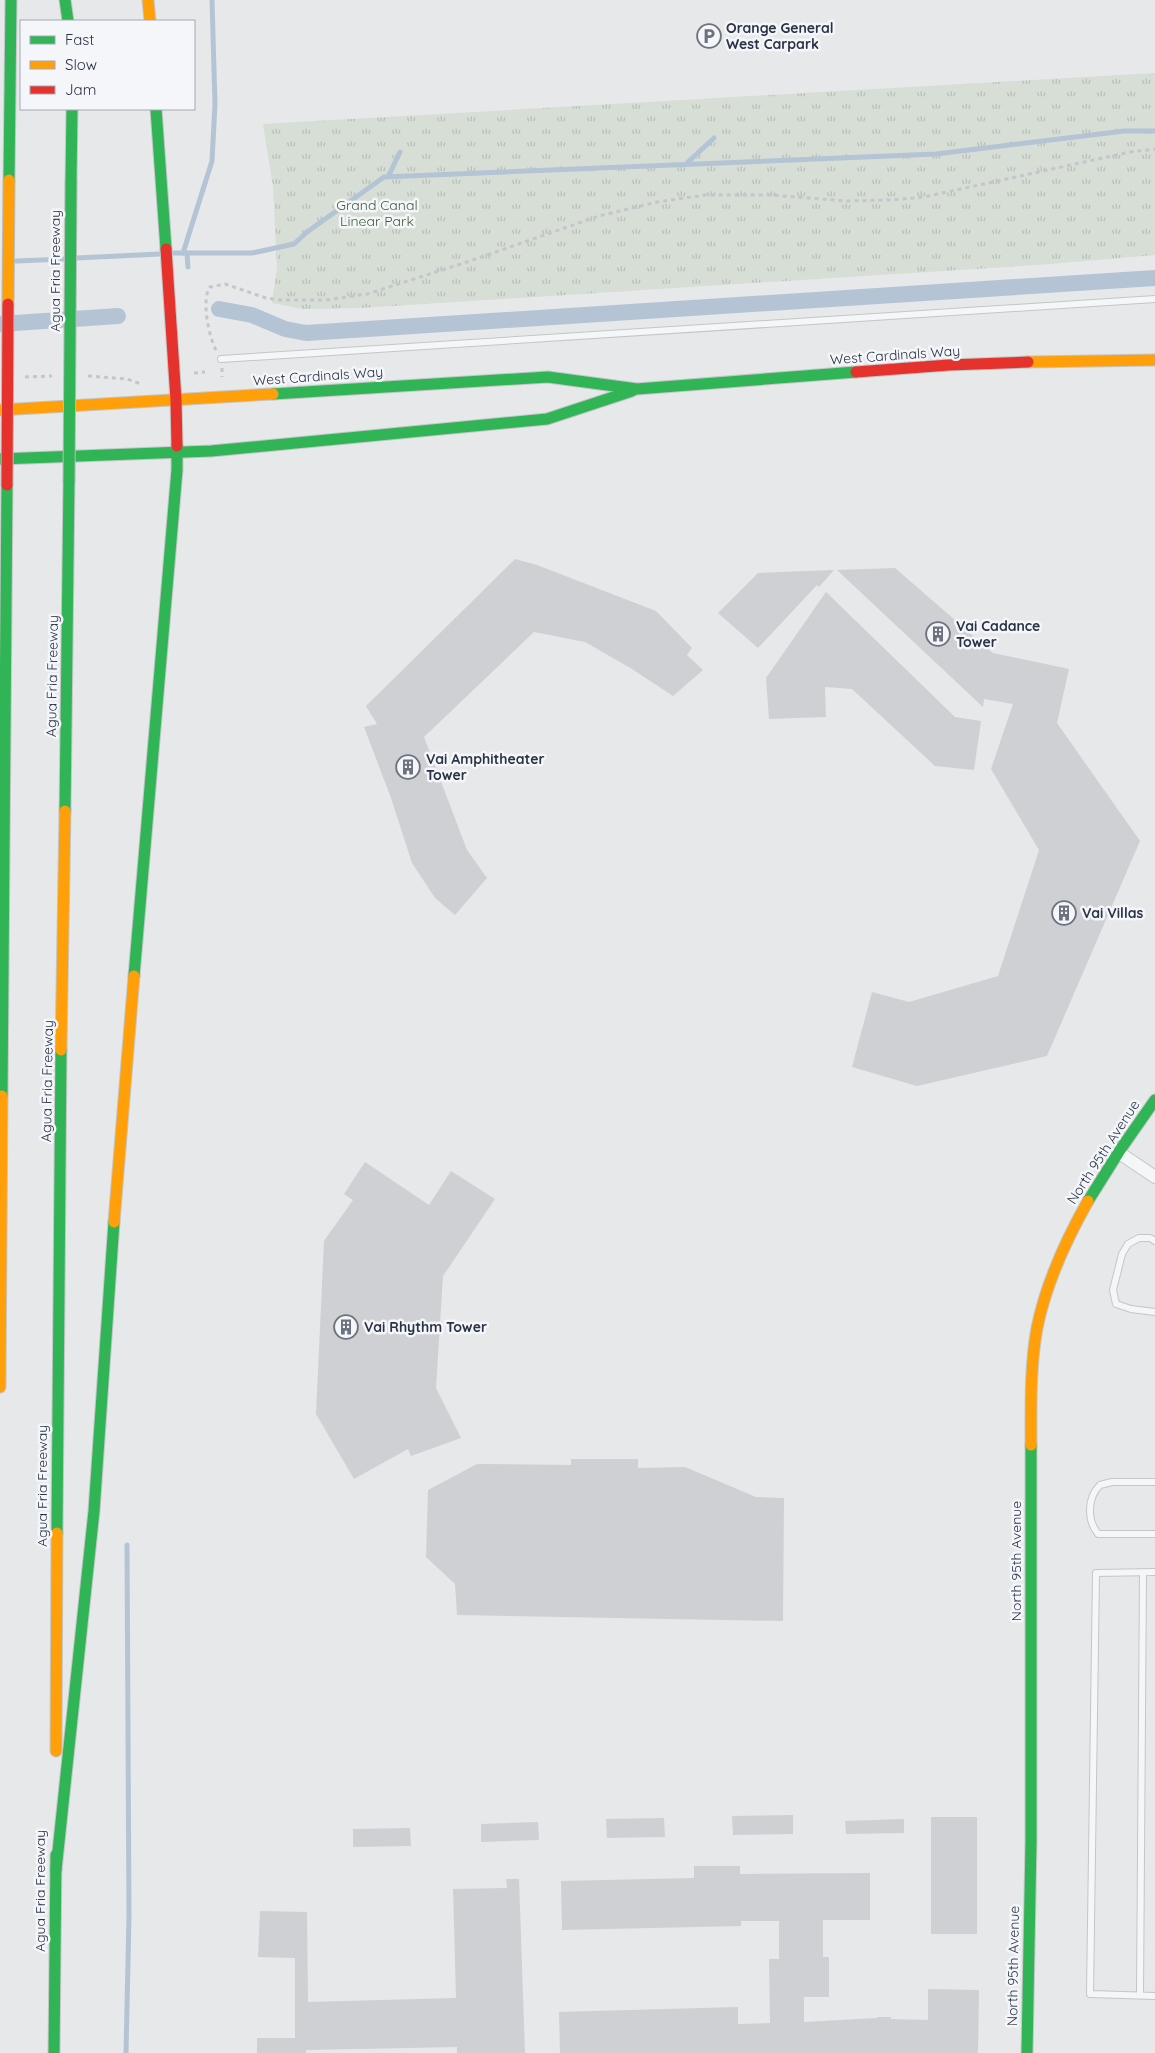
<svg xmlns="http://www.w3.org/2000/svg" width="1155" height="2053" font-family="Quicksand,sans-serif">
<defs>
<pattern id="park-tufts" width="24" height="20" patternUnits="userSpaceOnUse" patternTransform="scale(1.25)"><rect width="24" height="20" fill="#d6ded6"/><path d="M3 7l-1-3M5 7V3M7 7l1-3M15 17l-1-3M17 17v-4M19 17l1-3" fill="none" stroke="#b8bfb9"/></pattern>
</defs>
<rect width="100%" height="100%" fill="#e6e8ea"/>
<polygon fill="url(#park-tufts)" points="1155,73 1155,255 1037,265 361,308 303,309 272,303 277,267 273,187 263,124"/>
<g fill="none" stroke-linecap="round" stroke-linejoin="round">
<g stroke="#b4c4d5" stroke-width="5">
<polyline points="687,163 714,138"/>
<polyline points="388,177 400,152"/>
<polyline points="173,253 252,253 294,244 307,232 384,177 936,154 1124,131 1155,131"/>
<polyline points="183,253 212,161 215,104 212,0"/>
<polyline points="187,253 188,267"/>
<polyline points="76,258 160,254"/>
<polyline points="16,261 65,259"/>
<polyline points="126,2053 129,1916 127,1545"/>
</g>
<g stroke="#b4c4d5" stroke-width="16">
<polyline points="219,309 252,315 285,329 306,333 1155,278"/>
<polyline points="0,324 118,316"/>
</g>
</g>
<g fill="#ced0d3">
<polygon points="515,559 537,565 656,611 692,648 687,655 703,670 673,696 632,669 585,642 534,632 424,737 467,850 487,878 455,915 435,898 412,863 391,798 364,727 377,724 366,706"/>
<polygon points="895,568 993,653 1069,669 1057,723 1140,841 1047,1056 917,1086 852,1067 872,992 909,1002 998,976 1039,850 991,769 1013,704 984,699 983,707 837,570"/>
<polygon points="834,570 819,587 817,585 758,648 718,613 758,573"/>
<polygon points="826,592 955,717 981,721 974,770 935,766 852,689 825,687 826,717 769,719 766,678"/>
<polygon points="365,1162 429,1205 451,1171 495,1199 443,1276 436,1388 461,1438 411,1456 408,1449 354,1479 316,1414 324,1241 353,1200 344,1194"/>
<polygon points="571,1459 638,1459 638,1468 685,1467 756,1497 784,1498 783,1621 457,1615 455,1584 426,1557 428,1490 477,1464 571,1465"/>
<polygon points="793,1815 793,1834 733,1835 732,1816"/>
<rect x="931" y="1817" width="46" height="117"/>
<polygon points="664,1818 665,1837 607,1838 606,1819"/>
<polygon points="904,1819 904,1833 846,1834 845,1821"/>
<polygon points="538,1822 539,1840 481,1842 481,1824"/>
<polygon points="410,1828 411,1846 353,1847 353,1829"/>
<polygon points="694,1866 740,1866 740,1874 870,1873 870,1920 823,1920 823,1957 829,1957 829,1997 804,1997 804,2022 877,2018 877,2017 891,2017 891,2019 928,2020 928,1989 979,1990 978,2053 560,2053 559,2012 738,2007 738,2024 770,2023 769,1959 779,1959 779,1921 741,1921 741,1926 562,1930 561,1881 694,1878"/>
<polygon points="506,1879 519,1879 525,2053 457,2053 457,2047 306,2050 306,2053 257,2053 257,2038 295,2038 295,1958 258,1957 260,1911 307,1912 308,2002 456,1998 453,1889 507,1888"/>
</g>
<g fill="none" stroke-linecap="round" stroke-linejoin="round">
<g stroke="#c4c6c8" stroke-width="8">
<g id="lane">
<polyline points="221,359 1155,299"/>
<polyline points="1155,1241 1150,1238 1139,1238 1128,1244 1122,1254 1113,1290 1116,1304 1131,1309 1155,1312"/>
<path d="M1155 1482H1112L1100 1485C1087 1498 1087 1520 1098 1534H1155"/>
<polyline points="1155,1572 1096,1573 1090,1994 1155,1996"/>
<polyline points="1140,1995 1143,1573"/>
</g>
</g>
<g stroke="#c4c6c8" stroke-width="14">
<polyline id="street" points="1118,1152 1155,1177"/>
</g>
<g stroke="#c4c6c8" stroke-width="13">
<g id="fast">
<polyline points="65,0 68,21"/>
<polyline points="156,109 166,249"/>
<polyline points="9,180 11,0"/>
<polyline points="71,181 72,109"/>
<polyline points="273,394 548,377 637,389 856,372"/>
<polyline points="0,459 211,451 547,419 632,391"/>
<polyline points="65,811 69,481"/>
<polyline points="134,976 177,470 177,446"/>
<polyline points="2,1096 7,485"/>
<polyline points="1088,1201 1120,1150 1155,1100"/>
<polyline points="57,1533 61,1050"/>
<polyline points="56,1870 94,1511 114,1222"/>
<polyline points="54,2053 56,1855"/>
<polyline points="1027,2053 1031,1842 1031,1445"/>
</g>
</g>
<g stroke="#c4c6c8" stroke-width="13">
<g id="slow">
<polyline points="148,0 150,21"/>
<polyline points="1028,362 1155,360"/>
<polyline points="0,410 273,394"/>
<polyline points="61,1050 65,811"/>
<polyline points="114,1222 134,976"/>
<polyline points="0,1387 2,1096"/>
<path d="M1031 1445C1031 1406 1030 1366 1037 1328 1046 1283 1066 1240 1088 1201"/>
<polyline points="56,1751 57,1533"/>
</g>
</g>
<g stroke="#c4c6c8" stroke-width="13">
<g id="jam">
<polyline points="166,249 176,400 177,446"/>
<polyline points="856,372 949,365 1028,362"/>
</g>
</g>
<g stroke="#c5c6ca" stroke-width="3" stroke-dasharray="4 4" stroke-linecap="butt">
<path d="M216 350C209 338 201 299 210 287L225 284 266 298 280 300H326L367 294 464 263 599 216 657 202 705 195H771L846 201 891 200 924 197 1130 152 1155 149"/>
<polyline points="222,368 222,377"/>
<polyline points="194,373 205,372"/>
<polyline points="88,376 127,379 141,384"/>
<polyline points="25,377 52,376"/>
</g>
<use href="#lane" stroke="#f5f6f7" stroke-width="6"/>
<use href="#street" stroke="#f5f6f7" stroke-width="12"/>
<use href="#fast" stroke="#30b455" stroke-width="11"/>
<use href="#slow" stroke="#ff9f0a" stroke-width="11"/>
<use href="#jam" stroke="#e5322d" stroke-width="11"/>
<g stroke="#b8bbbf" stroke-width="13" stroke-linecap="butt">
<polyline id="fast-bridge" points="69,481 71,181"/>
</g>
<g stroke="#b8bbbf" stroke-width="13" stroke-linecap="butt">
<polyline id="slow-bridge" points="8,304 9,180"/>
</g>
<g stroke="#b8bbbf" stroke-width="13" stroke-linecap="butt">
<polyline id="jam-bridge" points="7,485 8,304"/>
</g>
<use href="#fast-bridge" stroke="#30b455" stroke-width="11"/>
<use href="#slow-bridge" stroke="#ff9f0a" stroke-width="11"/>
<use href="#jam-bridge" stroke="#e5322d" stroke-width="11"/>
</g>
<defs>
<g id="parking-ring" transform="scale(1.25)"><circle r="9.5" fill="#f4f6f9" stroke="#6c737f" stroke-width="1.5"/><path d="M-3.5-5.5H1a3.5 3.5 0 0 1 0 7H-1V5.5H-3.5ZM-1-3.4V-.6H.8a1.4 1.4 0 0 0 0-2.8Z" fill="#6c737f"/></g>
<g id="building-ring" transform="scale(1.25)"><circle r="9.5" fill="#f4f6f9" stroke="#6c737f" stroke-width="1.5"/><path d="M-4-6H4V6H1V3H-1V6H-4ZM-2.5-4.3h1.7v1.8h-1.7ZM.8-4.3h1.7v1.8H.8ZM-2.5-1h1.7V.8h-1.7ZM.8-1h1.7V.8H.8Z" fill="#6c737f"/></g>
</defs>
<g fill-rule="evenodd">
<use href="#parking-ring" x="709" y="36"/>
<use href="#building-ring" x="938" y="634"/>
<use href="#building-ring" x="408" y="767"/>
<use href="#building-ring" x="1064" y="913"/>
<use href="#building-ring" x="346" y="1327"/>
</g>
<g text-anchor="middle" stroke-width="5" stroke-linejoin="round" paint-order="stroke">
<g font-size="14" font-weight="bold" fill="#2b3445" stroke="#f4f6f9" text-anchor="start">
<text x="726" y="33">Orange General<tspan x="726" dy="16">West Carpark</tspan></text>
<text x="956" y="631">Vai Cadance<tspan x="956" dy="16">Tower</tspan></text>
<text x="426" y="764">Vai Amphitheater<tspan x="426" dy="16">Tower</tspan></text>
<text x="1082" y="918">Vai Villas</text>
<text x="364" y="1332">Vai Rhythm Tower</text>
</g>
<g font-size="14" fill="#3f6138" stroke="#f4f6f9">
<text x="377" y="210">Grand Canal<tspan x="377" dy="16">Linear Park</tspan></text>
</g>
<g font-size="14" fill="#2b3445" stroke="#f4f6f9">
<text transform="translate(55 271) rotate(-90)" y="5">Agua Fria Freeway</text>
<text transform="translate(895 355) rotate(-4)" y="5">West Cardinals Way</text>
<text transform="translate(318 376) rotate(-4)" y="5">West Cardinals Way</text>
<text transform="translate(52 676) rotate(-89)" y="5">Agua Fria Freeway</text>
<text transform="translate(47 1081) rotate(-89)" y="5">Agua Fria Freeway</text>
<text transform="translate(1103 1152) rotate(-57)" y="5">North 95th Avenue</text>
<text transform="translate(42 1486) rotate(-90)" y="5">Agua Fria Freeway</text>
<text transform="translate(1016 1561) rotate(-90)" y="5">North 95th Avenue</text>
<text transform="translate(40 1891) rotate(-90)" y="5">Agua Fria Freeway</text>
<text transform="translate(1013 1966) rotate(-89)" y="5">North 95th Avenue</text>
</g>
</g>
<rect x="20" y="20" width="175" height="90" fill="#f4f6f9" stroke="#a4a8b1"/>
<rect x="30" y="36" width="25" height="8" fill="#30b455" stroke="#a4a8b1"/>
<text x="65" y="45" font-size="15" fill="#2b3445">Fast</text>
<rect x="30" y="61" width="25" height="8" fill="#ff9f0a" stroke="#a4a8b1"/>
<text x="65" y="70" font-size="15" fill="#2b3445">Slow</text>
<rect x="30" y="86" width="25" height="8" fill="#e5322d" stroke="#a4a8b1"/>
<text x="65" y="95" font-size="15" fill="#2b3445">Jam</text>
</svg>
